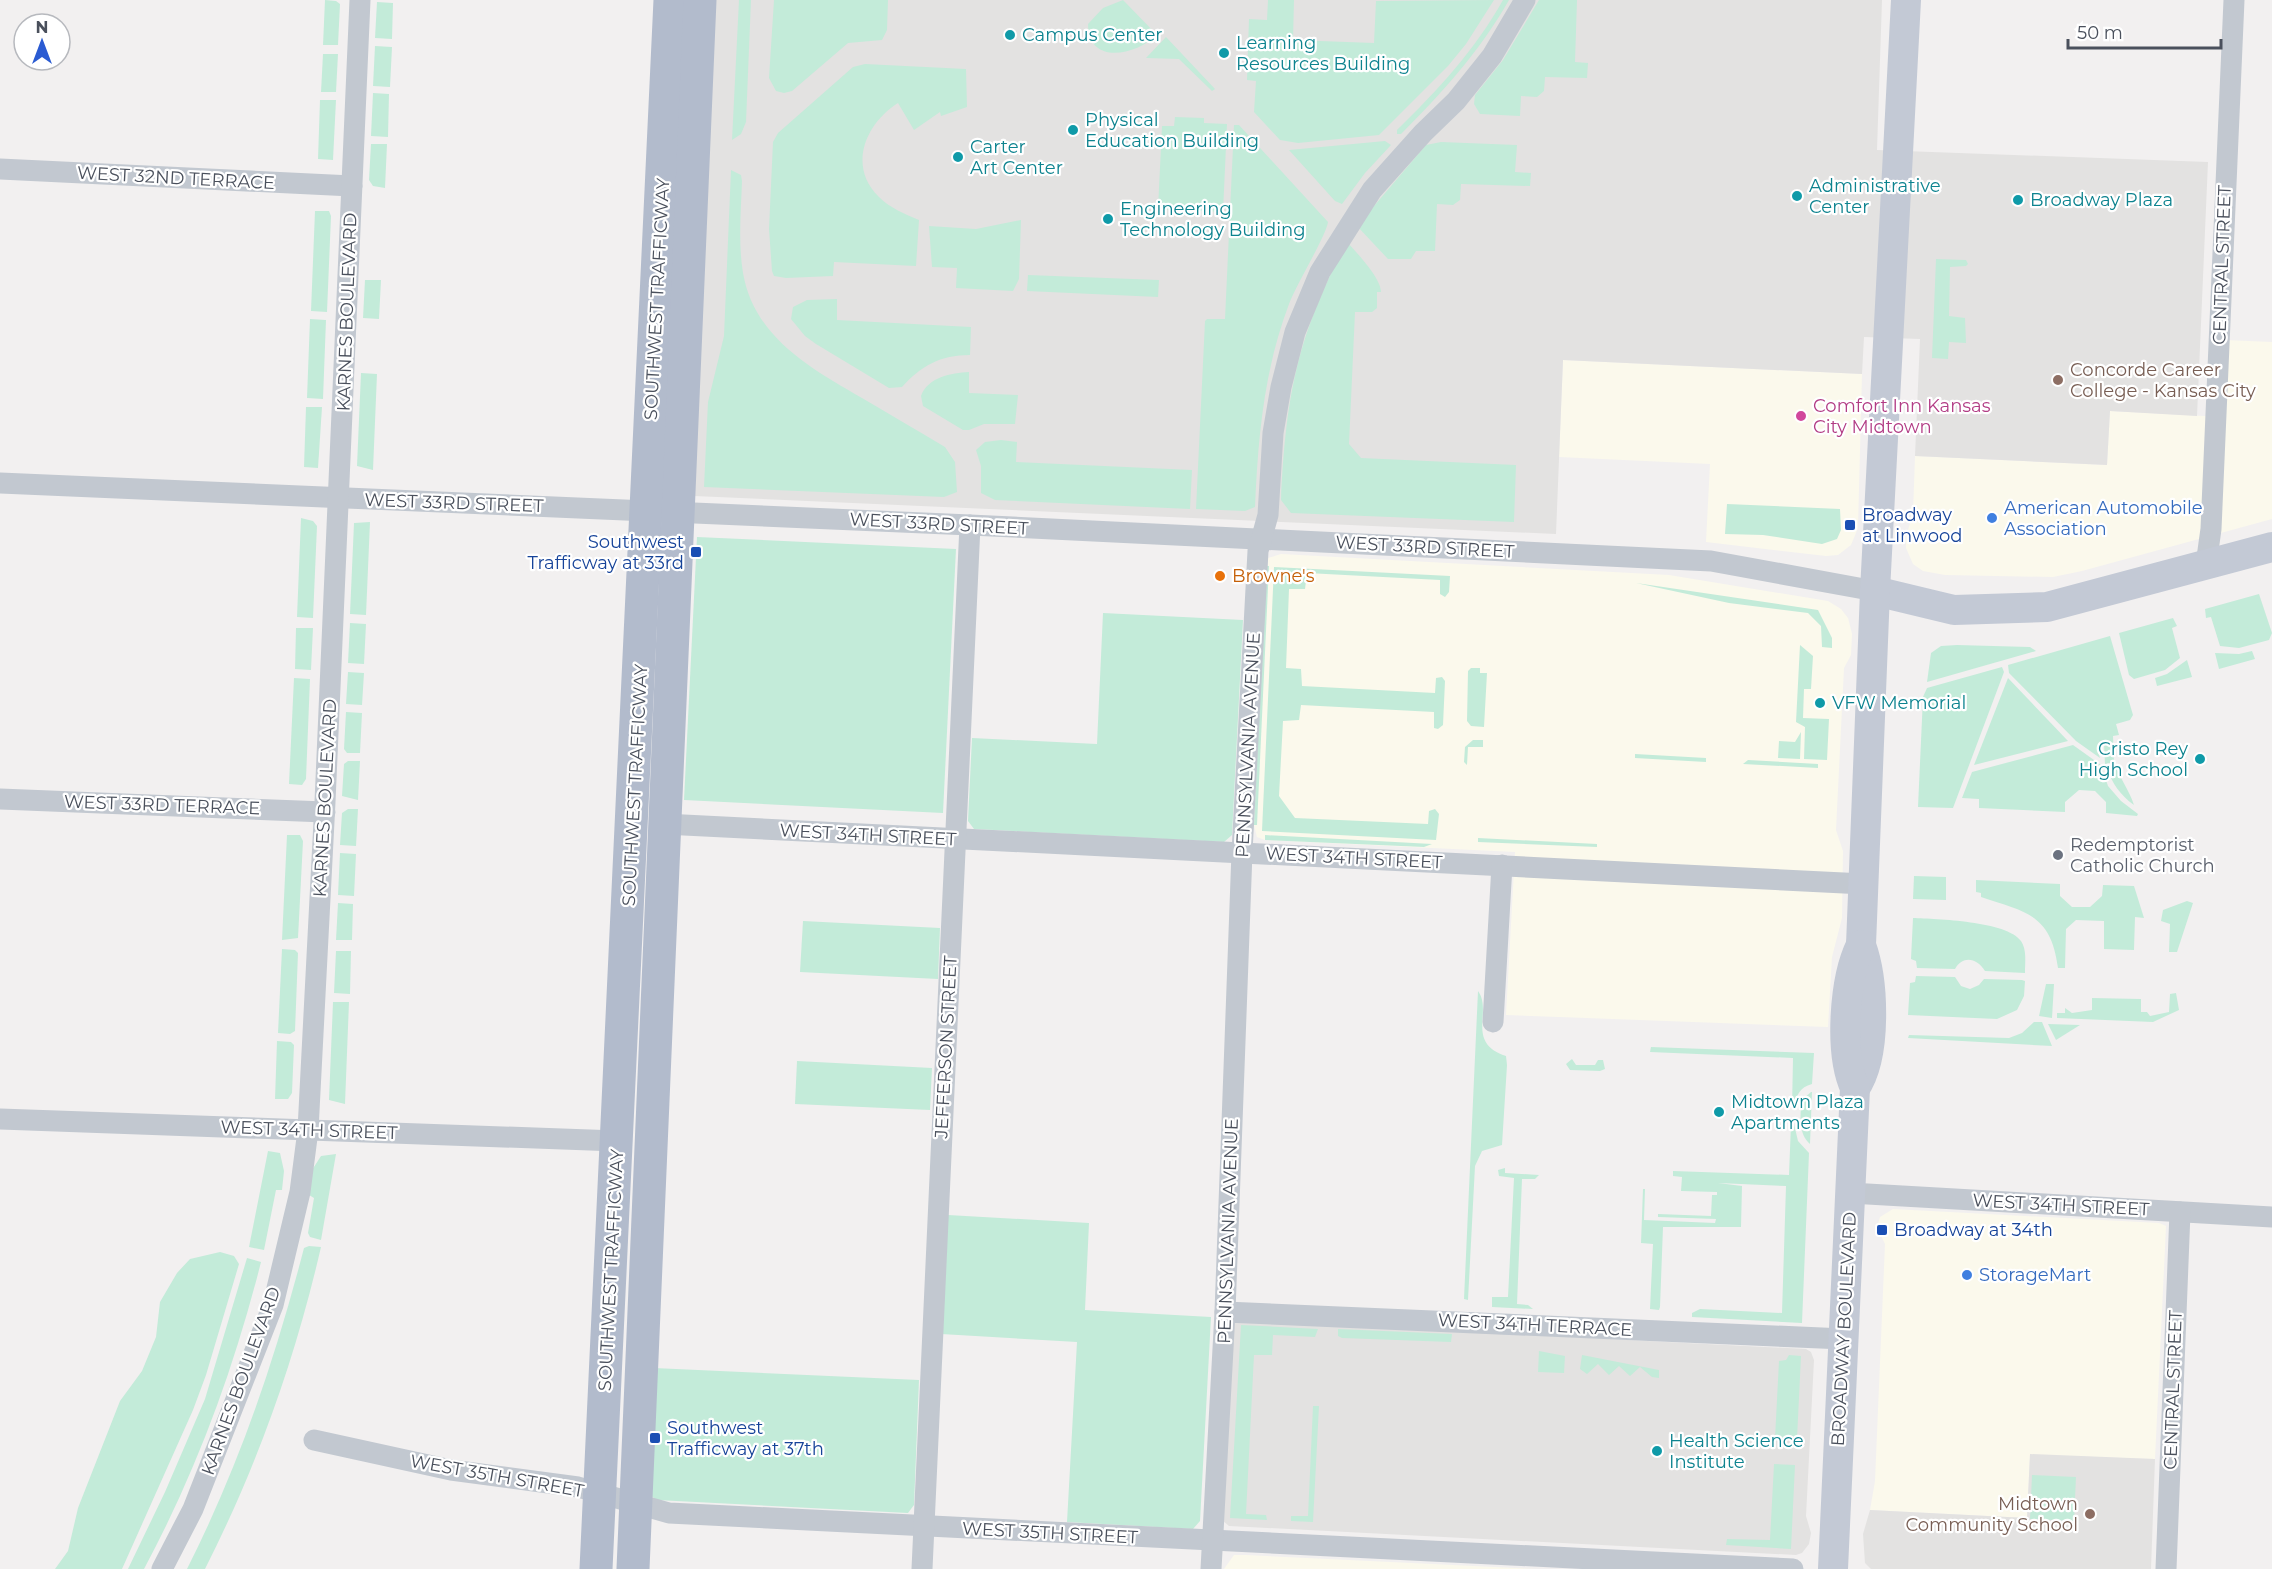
<svg xmlns="http://www.w3.org/2000/svg" width="2272" height="1569" font-family="Montserrat,sans-serif">
<rect width="100%" height="100%" fill="#f2f0f0"/>
<g fill="#fbf9ec">
<polygon points="2225,340 2272,342 2272,519 2082,571 2053,577 1945,575 1923,571 1913,564 1906,548 1906,536 1913,514 1915,456 2107,465 2110,411 2223,417"/>
<polygon points="1563,360 1862,374 1858,528 1851,545 1838,555 1826,556 1706,542 1710,464 1559,457"/>
<polygon points="1281,554 1669,575 1828,601 1841,609 1848,618 1852,634 1851,655 1844,668 1836,830 1843,851 1842,918 1832,957 1828,1027 1506,1015 1515,852 1265,840 1257,837 1254,825 1268,558"/>
<polygon points="1893,1209 2159,1223 2166,1226 2155,1459 2030,1455 2027,1518 1870,1510 1875,1481 1885,1244 1877,1227 1880,1217"/>
<polygon points="1234,1555 1246,1555 1536,1569 1224,1569"/>
</g>
<g fill="#e3e2e1">
<polygon points="715,0 1882,0 1877,150 2208,162 2197,416 2110,411 2107,465 1915,456 1920,339 1864,337 1862,374 1563,360 1556,534 694,496"/>
<polygon points="1232,1320 1806,1349 1811,1352 1814,1360 1806,1516 1811,1533 1809,1544 1802,1553 1796,1555 1229,1526 1222,1520"/>
<polygon points="2030,1454 2155,1459 2151,1569 1871,1569 1865,1563 1863,1534 1870,1510 2027,1518"/>
</g>
<g fill="#c3ebd9">
<polygon points="325,0 336,1 340,4 338,45 323,45"/>
<polygon points="739,0 751,0 746,122 741,134 732,140"/>
<polygon points="774,0 888,0 887,30 882,40 848,43 792,91 784,93 776,91 769,78"/>
<path d="M1123 0 1157 35C1136 55 1088 66 1088 24L1103 8Z"/>
<polygon points="1268,0 1294,0 1293,40 1374,43 1376,1 1494,0 1466,44 1448,66 1379,135 1298,143 1280,140 1254,112 1256,81 1247,80 1249,19 1267,20"/>
<path d="M1503 0H1509C1480 51 1442 93 1401 134H1397V130C1438 90 1475 50 1503 0Z"/>
<polygon points="1539,0 1577,0 1575,62 1588,63 1587,78 1545,77 1544,91 1537,97 1521,96 1520,116 1480,114 1474,104 1475,95 1503,60"/>
<polygon points="377,2 393,3 392,39 375,38"/>
<polygon points="1166,37 1215,89 1212,91 1179,59 1146,58"/>
<polygon points="375,46 392,47 390,87 373,86"/>
<polygon points="323,54 338,54 336,92 321,92"/>
<path d="M865 64 966 69 967 107 941 116 940 112 914 130 898 103C866 123 847 166 879 197 890 208 905 214 919 220L916 266 834 262 833 276 786 278 774 276 772 271 769 229 773 142 778 133 853 67Z"/>
<polygon points="373,93 389,94 388,137 371,136"/>
<polygon points="320,100 336,100 333,160 318,159"/>
<polygon points="1175,117 1204,118 1204,123 1227,124 1223,212 1158,209 1162,126 1174,126"/>
<path d="M1234 125H1239L1328 222C1326 236 1296 285 1289 304 1264 370 1258 437 1255 507L1245 511 1196 509 1205 321 1207 319H1225Z"/>
<polygon points="1385,141 1391,145 1365,173 1342,204 1335,201 1289,150"/>
<polygon points="1441,142 1517,145 1515,172 1531,173 1530,186 1461,184 1460,200 1453,205 1437,204 1435,251 1416,251 1411,259 1388,259 1357,226 1426,145"/>
<polygon points="371,144 387,144 385,188 373,186 369,180"/>
<path d="M731 170 741 175 742 181C741 211 738 243 743 273 754 337 810 368 862 398 889 414 917 430 945 447L955 462 957 492 944 497 704 487 708 402 724 336Z"/>
<polygon points="315,211 329,211 331,216 327,312 311,311"/>
<polygon points="1021,220 1019,279 1013,291 956,288 957,268 932,267 929,226 976,229"/>
<path d="M1347 242C1357 253 1381 278 1381 292H1377V308L1372 312H1355L1349 444 1361 458 1516 465 1514 522 1291 513 1281 500C1286 395 1297 336 1347 242Z"/>
<polygon points="1936,259 1966,260 1968,264 1966,266 1950,267 1949,316 1965,318 1966,343 1949,342 1948,359 1932,358"/>
<polygon points="1028,275 1159,280 1158,297 1027,291"/>
<polygon points="365,280 381,280 379,319 363,318"/>
<path d="M837 299V320L971 327 970 355C940 355 921 366 902 387L889 388 816 344 805 336 791 319 793 307 807 300Z"/>
<polygon points="310,319 326,320 323,399 307,398"/>
<path d="M969 372V393L1018 395 1015 424H984L969 430H963L923 406 921 396C928 377 951 373 969 372Z"/>
<polygon points="361,373 377,374 373,470 357,466"/>
<polygon points="306,407 322,407 318,468 304,467"/>
<polygon points="1001,440 1017,442 1016,462 1192,470 1190,509 995,500 981,493 981,466 976,450 985,442"/>
<polygon points="1727,504 1840,509 1841,530 1837,539 1822,544 1763,535 1725,534"/>
<polygon points="301,518 313,521 317,526 313,618 297,617"/>
<polygon points="370,522 366,615 350,614 354,523"/>
<polygon points="697,537 956,549 943,813 684,800"/>
<polygon points="1266,566 1269,566 1257,825 1254,825"/>
<polygon points="1274,567 1450,576 1449,592 1445,597 1440,594 1440,580 1307,573 1305,589 1289,589 1286,668 1301,669 1302,686 1435,693 1436,678 1442,677 1445,681 1443,725 1438,729 1434,728 1434,712 1301,705 1299,720 1283,721 1279,796 1295,818 1428,824 1429,811 1435,809 1439,814 1436,840 1262,831"/>
<polygon points="1636,583 1818,610 1832,638 1832,648 1822,647 1821,626 1808,613 1729,603"/>
<polygon points="2259,594 2272,633 2269,640 2239,648 2220,646 2211,617 2206,618 2205,609"/>
<polygon points="1103,613 1243,620 1232,835 1224,842 974,829 968,821 972,738 1097,744"/>
<polygon points="2173,618 2177,626 2172,628 2180,658 2165,670 2134,679 2129,675 2119,633"/>
<polygon points="350,623 366,624 364,664 348,663"/>
<polygon points="296,628 313,628 311,670 295,669"/>
<polygon points="2110,636 2133,715 2130,720 2116,724 2119,735 2113,736 2114,762 2105,764 2104,744 2097,748 2100,758 2076,741 2009,673 2008,665"/>
<polygon points="1800,645 1813,656 1811,689 1804,689 1803,718 1829,719 1827,760 1804,759 1805,727 1796,722"/>
<polygon points="1957,645 2030,647 2036,651 1927,682 1931,653 1941,646"/>
<polygon points="2252,651 2255,659 2219,669 2215,653 2239,654"/>
<polygon points="2187,660 2192,677 2157,686 2155,678 2167,674"/>
<polygon points="2002,667 2004,672 1953,808 1918,807 1923,697 1927,688"/>
<polygon points="1471,668 1480,668 1480,673 1487,673 1484,727 1471,726 1467,721 1468,671"/>
<polygon points="348,672 364,673 362,705 346,704"/>
<polygon points="294,678 310,679 306,779 302,785 289,784"/>
<polygon points="2008,678 2068,741 1974,765"/>
<polygon points="346,712 362,713 360,753 347,753 344,749"/>
<polygon points="1801,732 1800,759 1778,758 1779,741 1795,742"/>
<polygon points="1473,740 1483,740 1483,747 1468,747 1467,765 1464,762 1465,747"/>
<polygon points="2073,745 2101,765 2108,786 2121,801 2138,814 2137,816 2106,813 2106,802 2095,791 2079,790 2065,802 2065,812 1979,808 1979,799 1962,798 1972,772"/>
<polygon points="1635,754 1706,758 1706,762 1635,758"/>
<polygon points="1748,760 1818,764 1818,768 1743,764"/>
<polygon points="348,761 360,761 358,800 342,796 344,764"/>
<path d="M2115 765C2121 780 2129 790 2134 805 2120 795 2112 783 2107 768Z"/>
<polygon points="348,809 358,809 356,846 340,845 342,813"/>
<polygon points="287,835 300,835 303,841 298,938 282,940"/>
<polygon points="1265,835 1432,844 1424,847 1265,840"/>
<polygon points="1478,838 1597,844 1597,847 1478,842"/>
<polygon points="340,853 356,854 354,896 338,895"/>
<polygon points="1914,876 1946,877 1946,900 1913,899"/>
<path d="M1976 880 2060 884V896L2072 907H2090L2102 896 2103 885 2134 886 2144 918 2135 917 2134 950 2104 949V921L2076 920 2066 929 2065 968H2058C2051 914 2026 912 1981 897V893L1976 892Z"/>
<polygon points="2187,901 2193,903 2177,952 2169,952 2170,924 2161,921 2163,910"/>
<polygon points="338,903 353,904 352,940 336,940"/>
<path d="M1913 918C1936 919 2007 921 2021 941 2027 950 2025 962 2025 973L1985 971C1977 958 1963 955 1955 969L1917 968 1916 961 1911 959Z"/>
<polygon points="803,921 940,928 938,979 800,972"/>
<polygon points="282,949 295,950 298,953 295,1031 290,1034 278,1033"/>
<polygon points="336,951 351,951 350,994 334,993"/>
<polygon points="1916,976 1955,977 1961,986 1970,989 1979,985 1984,979 2022,980 2025,981 2024,996 2017,1010 1997,1019 1908,1015 1910,983 1915,982"/>
<polygon points="2046,984 2054,984 2052,1018 2039,1016"/>
<path d="M1478 991C1493 1012 1465 1042 1506 1056L1507 1065 1502 1145 1482 1151 1475 1166 1468 1300 1464 1299Z"/>
<polygon points="2176,993 2179,1010 2153,1022 2057,1018 2057,1013 2065,1013 2065,1008 2072,1013 2092,1010 2092,998 2141,999 2141,1012 2147,1012 2150,1016 2169,1012 2170,994"/>
<polygon points="333,1002 349,1002 345,1104 329,1100"/>
<polygon points="2034,1022 2042,1022 2052,1046 1908,1038 1909,1035 2009,1038 2022,1033"/>
<polygon points="2048,1024 2080,1025 2056,1040"/>
<polygon points="277,1041 291,1042 294,1045 292,1093 288,1099 275,1099"/>
<path d="M1651 1047 1814 1053 1812 1084C1800 1087 1795 1096 1795 1108H1792L1793 1058 1650 1052Z"/>
<polygon points="1572,1059 1576,1065 1595,1065 1598,1060 1603,1060 1605,1069 1600,1071 1570,1070 1566,1064"/>
<polygon points="797,1061 932,1068 930,1110 795,1104"/>
<path d="M1811 1092H1812L1810 1144C1798 1134 1800 1114 1802 1100Z"/>
<polygon points="1791,1124 1794,1124 1798,1141 1809,1153 1802,1323 1692,1317 1692,1313 1700,1309 1782,1313 1786,1186 1718,1183 1742,1186 1741,1227 1663,1227 1660,1307 1659,1310 1650,1309 1653,1244 1641,1243 1643,1189 1645,1189 1644,1220 1715,1223 1716,1219 1658,1217 1658,1214 1711,1216 1712,1195 1717,1195 1717,1192 1681,1191 1682,1177 1673,1176 1673,1171 1789,1175"/>
<polygon points="268,1151 280,1153 284,1171 282,1190 276,1190 264,1250 249,1247"/>
<polygon points="336,1154 321,1240 310,1237 308,1233 314,1198 309,1195 312,1170 321,1156"/>
<polygon points="1505,1168 1505,1173 1539,1175 1535,1179 1522,1179 1517,1304 1528,1305 1533,1309 1492,1307 1492,1297 1508,1297 1514,1178 1499,1176 1498,1170"/>
<polygon points="948,1215 1089,1223 1085,1310 1211,1317 1200,1521 1193,1529 1067,1522 1077,1342 941,1334"/>
<path d="M309 1246 321 1247C295 1360 257 1466 205 1569H187C239 1466 275 1360 304 1248Z"/>
<polygon points="220,1252 234,1256 239,1264 206,1375 193,1410 122,1569 55,1569 68,1551 78,1508 120,1401 142,1371 156,1337 160,1302 177,1273 190,1259"/>
<path d="M247 1258 261 1262C234 1369 196 1472 144 1569H128L165 1492 205 1399Z"/>
<polygon points="1241,1325 1318,1329 1315,1337 1273,1335 1272,1355 1254,1355 1246,1514 1266,1515 1267,1520 1230,1518"/>
<polygon points="1338,1329 1452,1334 1451,1342 1342,1338 1338,1336"/>
<polygon points="1539,1351 1565,1356 1564,1373 1538,1372"/>
<polygon points="1582,1355 1659,1370 1659,1378 1652,1377 1640,1367 1630,1376 1619,1366 1609,1375 1598,1364 1587,1374 1580,1369"/>
<polygon points="1789,1355 1801,1356 1797,1439 1775,1438 1779,1361 1786,1360"/>
<polygon points="654,1368 919,1380 914,1505 908,1513 657,1500 648,1494"/>
<polygon points="1313,1406 1319,1406 1313,1522 1291,1521 1291,1516 1308,1516"/>
<polygon points="1774,1464 1795,1465 1791,1549 1726,1545 1727,1539 1770,1540"/>
<polygon points="2032,1475 2076,1477 2074,1521 2030,1519"/>
</g>
<g fill="none" stroke-linecap="round" stroke-linejoin="round">
<g stroke="#c2c8d0" stroke-width="21">
<polyline points="0,169 352,186"/>
<polyline points="0,483 970,525 1711,561 1875,591"/>
<polyline points="2206,565 2211,529 2234,0"/>
<polyline points="0,799 325,812"/>
<polyline points="664,824 1864,884"/>
<polyline points="1493,1022 1502,865"/>
<polyline points="0,1119 617,1141"/>
<polyline points="1850,1193 2272,1217"/>
<polyline points="1225,1312 1844,1339"/>
<polyline points="314,1440 451,1470 578,1487 669,1513 1793,1569"/>
<polyline points="162,1569 193,1509 273,1305 300,1192 308,1130 325,802 360,0"/>
<polyline points="922,1569 970,525"/>
<polyline points="1211,1569 1225,1312 1242,852 1258,551 1268,515 1273,433 1281,387 1295,332 1320,272 1372,190 1423,133 1456,101 1492,56 1525,0"/>
<polyline points="2166,1569 2180,1212"/>
</g>
<g stroke="#c3c9d5" stroke-width="30">
<polyline points="1875,591 1954,610 2047,607 2272,547"/>
<path d="M1855 1088C1877 1056 1874 981 1861 945L1875 591 1906 0"/>
<path d="M1833 1569 1855 1088C1839 1053 1844 979 1861 945"/>
</g>
<g stroke="#b2bbcc" stroke-width="33">
<polyline points="596,1569 670,0"/>
<polyline points="633,1569 700,0"/>
</g>
</g>
<g fill="#0f9aa8" stroke="#fff" stroke-width="2">
<circle cx="1010" cy="35" r="6"/>
<circle cx="1224" cy="53" r="6"/>
<circle cx="1073" cy="130" r="6"/>
<circle cx="958" cy="157" r="6"/>
<circle cx="1797" cy="196" r="6"/>
<circle cx="2018" cy="200" r="6"/>
<circle cx="1108" cy="219" r="6"/>
<circle cx="1820" cy="703" r="6"/>
<circle cx="2200" cy="759" r="6"/>
<circle cx="1719" cy="1112" r="6"/>
<circle cx="1657" cy="1451" r="6"/>
</g>
<g fill="#8d6e63" stroke="#fff" stroke-width="2">
<circle cx="2058" cy="380" r="6"/>
<circle cx="2090" cy="1514" r="6"/>
</g>
<circle fill="#d1479c" stroke="#fff" stroke-width="2" cx="1801" cy="416" r="6"/>
<g fill="#3f7fe0" stroke="#fff" stroke-width="2">
<circle cx="1992" cy="518" r="6"/>
<circle cx="1967" cy="1275" r="6"/>
</g>
<g fill="#1a4fb4" stroke="#fff" stroke-width="2">
<rect x="1844" y="519" width="12" height="12" rx="3"/>
<rect x="690" y="546" width="12" height="12" rx="3"/>
<rect x="1876" y="1224" width="12" height="12" rx="3"/>
<rect x="649" y="1432" width="12" height="12" rx="3"/>
</g>
<circle fill="#e8710a" stroke="#fff" stroke-width="2" cx="1220" cy="576" r="6"/>
<circle fill="#6b7280" stroke="#fff" stroke-width="2" cx="2058" cy="855" r="6"/>
<g text-anchor="middle" stroke-width="4.5" stroke-linejoin="round" paint-order="stroke">
<g font-size="18" fill="#0d838f" stroke="#fff" text-anchor="start">
<text x="1022" y="41">Campus Center</text>
<text x="1236" y="49">Learning<tspan x="1236" dy="21">Resources Building</tspan></text>
<text x="1085" y="126">Physical<tspan x="1085" dy="21">Education Building</tspan></text>
<text x="970" y="153">Carter<tspan x="970" dy="21">Art Center</tspan></text>
<text x="1809" y="192">Administrative<tspan x="1809" dy="21">Center</tspan></text>
<text x="2030" y="206">Broadway Plaza</text>
<text x="1120" y="215">Engineering<tspan x="1120" dy="21">Technology Building</tspan></text>
<text x="1832" y="709">VFW Memorial</text>
<text x="2188" y="755" text-anchor="end">Cristo Rey<tspan x="2188" dy="21">High School</tspan></text>
<text x="1731" y="1108">Midtown Plaza<tspan x="1731" dy="21">Apartments</tspan></text>
<text x="1669" y="1447">Health Science<tspan x="1669" dy="21">Institute</tspan></text>
</g>
<g font-size="18" fill="#4a505c" stroke="#fff">
<text transform="translate(176 178) rotate(3)" y="6">WEST 32ND TERRACE</text>
<text transform="translate(2222 265) rotate(-88)" y="6">CENTRAL STREET</text>
<text transform="translate(657 299) rotate(-87)" y="6">SOUTHWEST TRAFFICWAY</text>
<text transform="translate(347 312) rotate(-88)" y="6">KARNES BOULEVARD</text>
<text transform="translate(454 503) rotate(2)" y="6">WEST 33RD STREET</text>
<text transform="translate(939 524) rotate(3)" y="6">WEST 33RD STREET</text>
<text transform="translate(1425 547) rotate(3)" y="6">WEST 33RD STREET</text>
<text transform="translate(1248 745) rotate(-87)" y="6">PENNSYLVANIA AVENUE</text>
<text transform="translate(635 785) rotate(-87)" y="6">SOUTHWEST TRAFFICWAY</text>
<text transform="translate(325 798) rotate(-87)" y="6">KARNES BOULEVARD</text>
<text transform="translate(162 805) rotate(2)" y="6">WEST 33RD TERRACE</text>
<text transform="translate(868 835) rotate(3)" y="6">WEST 34TH STREET</text>
<text transform="translate(1354 858) rotate(3)" y="6">WEST 34TH STREET</text>
<text transform="translate(946 1047) rotate(-87)" y="6">JEFFERSON STREET</text>
<text transform="translate(309 1130) rotate(2)" y="6">WEST 34TH STREET</text>
<text transform="translate(2061 1205) rotate(3)" y="6">WEST 34TH STREET</text>
<text transform="translate(1228 1231) rotate(-88)" y="6">PENNSYLVANIA AVENUE</text>
<text transform="translate(611 1270) rotate(-87)" y="6">SOUTHWEST TRAFFICWAY</text>
<text transform="translate(1535 1325) rotate(3)" y="6">WEST 34TH TERRACE</text>
<text transform="translate(1844 1329) rotate(-87)" y="6">BROADWAY BOULEVARD</text>
<text transform="translate(241 1381) rotate(-70)" y="6">KARNES BOULEVARD</text>
<text transform="translate(2173 1390) rotate(-88)" y="6">CENTRAL STREET</text>
<text transform="translate(497 1476) rotate(10)" y="6">WEST 35TH STREET</text>
<text transform="translate(1050 1533) rotate(3)" y="6">WEST 35TH STREET</text>
</g>
<g font-size="18" fill="#785e54" stroke="#fff" text-anchor="start">
<text x="2070" y="376">Concorde Career<tspan x="2070" dy="21">College - Kansas City</tspan></text>
<text x="2078" y="1510" text-anchor="end">Midtown<tspan x="2078" dy="21">Community School</tspan></text>
</g>
<g font-size="18" fill="#b23c85" stroke="#fff" text-anchor="start">
<text x="1813" y="412">Comfort Inn Kansas<tspan x="1813" dy="21">City Midtown</tspan></text>
</g>
<g font-size="18" fill="#366cbe" stroke="#fff" text-anchor="start">
<text x="2004" y="514">American Automobile<tspan x="2004" dy="21">Association</tspan></text>
<text x="1979" y="1281">StorageMart</text>
</g>
<g font-size="18" fill="#164399" stroke="#fff" text-anchor="start">
<text x="1862" y="521">Broadway<tspan x="1862" dy="21">at Linwood</tspan></text>
<text x="684" y="548" text-anchor="end">Southwest<tspan x="684" dy="21">Trafficway at 33rd</tspan></text>
<text x="1894" y="1236">Broadway at 34th</text>
<text x="667" y="1434">Southwest<tspan x="667" dy="21">Trafficway at 37th</tspan></text>
</g>
<g font-size="18" fill="#c56008" stroke="#fff" text-anchor="start">
<text x="1232" y="582">Browne's</text>
</g>
<g font-size="18" fill="#5b616d" stroke="#fff" text-anchor="start">
<text x="2070" y="851">Redemptorist<tspan x="2070" dy="21">Catholic Church</tspan></text>
</g>
</g>
<g transform="translate(42 42)"><circle r="28" fill="#ffffff" stroke="#b7b9be" stroke-width="1.5"/>
<path d="M0-4.5L10 22L0 15L-10 22Z" fill="#2a5bd2"/>
<text y="-9" font-size="16" font-weight="bold" text-anchor="middle" fill="#4a505c">N</text>
</g>
<path d="M2068 39v9h153v-9" fill="none" stroke="#4a505c" stroke-width="3"/>
<text x="2077" y="39" font-size="18" fill="#4a505c" stroke="#ffffff" stroke-width="4.5" paint-order="stroke">50 m</text>
</svg>
